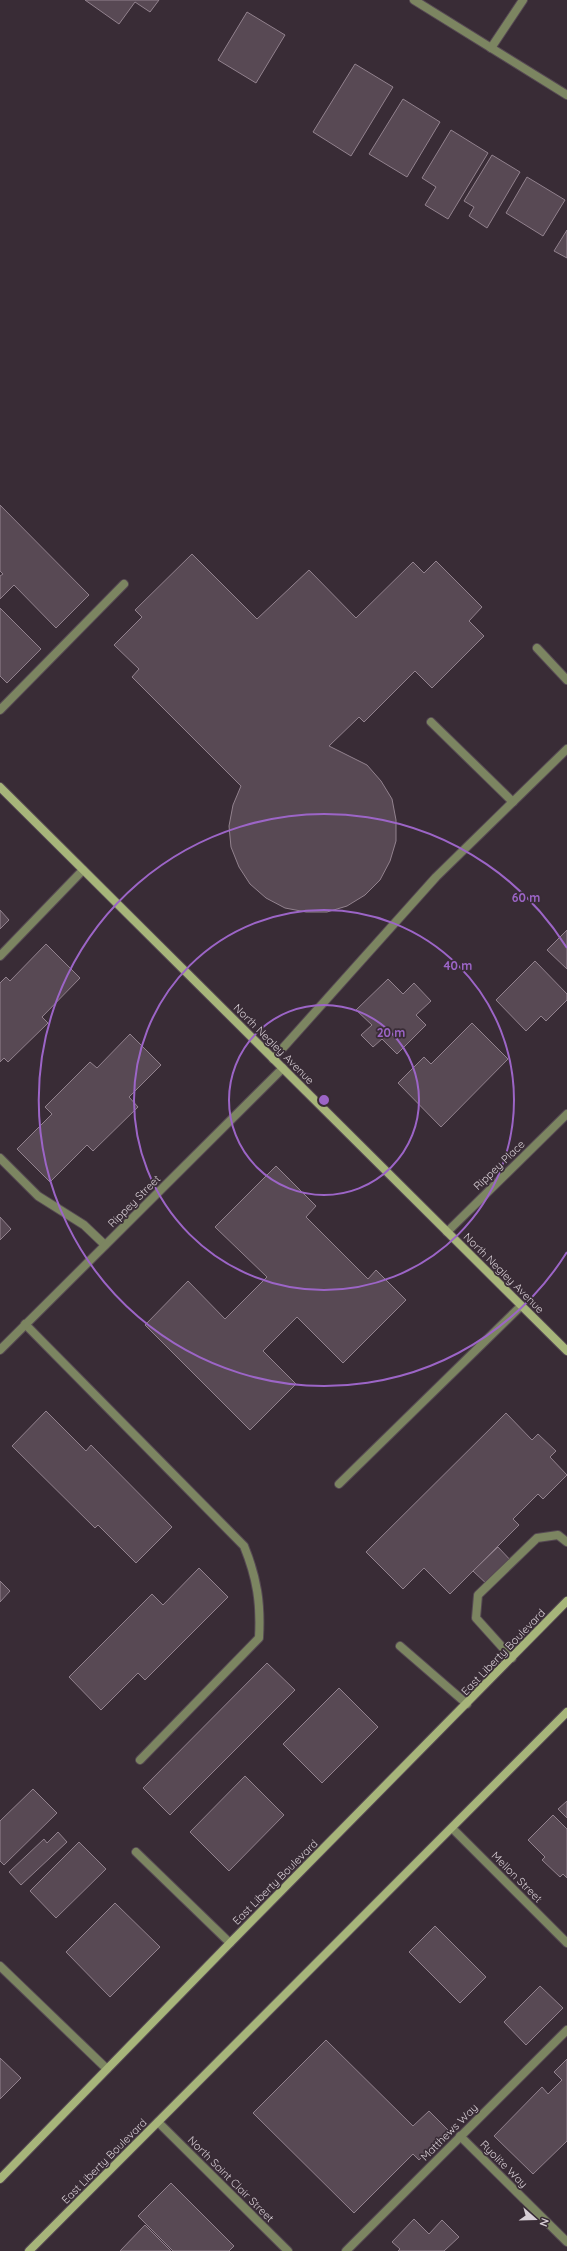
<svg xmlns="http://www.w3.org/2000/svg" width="567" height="2251" font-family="Quicksand,sans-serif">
<rect width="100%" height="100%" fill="#392c36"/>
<g fill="#584954" stroke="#92828e">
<polygon points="85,0 159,0 150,12 135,2 119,24"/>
<polygon points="247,12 285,35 256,83 218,60"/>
<polygon points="355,64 393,87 351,156 313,132"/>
<polygon points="403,99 440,122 407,177 369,154"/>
<polygon points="451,130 488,153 448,219 425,205 436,187 422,178"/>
<polygon points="492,155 520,172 487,228 469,216 474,207 464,201"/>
<polygon points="527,177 565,200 543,236 506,213"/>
<polygon points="567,230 567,258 554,251"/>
<polygon points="0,505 89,595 56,628 14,585 0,599 0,576 3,574 0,571"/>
<polygon points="192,554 257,619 309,570 356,618 413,562 424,573 436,561 482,607 469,621 484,636 432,688 415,671 364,722 359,717 329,746 367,765 381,781 392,799 396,820 396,841 390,861 380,880 365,895 347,906 327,912 306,912 285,908 266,898 250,884 239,867 231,847 229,826 233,805 241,786 132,677 139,669 114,645 142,617 135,610"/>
<polygon points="0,608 41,649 7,683 0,676"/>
<polygon points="0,910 9,920 0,929"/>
<polygon points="567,930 567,969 547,950"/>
<polygon points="46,944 80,978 42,1017 48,1023 8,1062 4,1058 0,1062 0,983 6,977 10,981"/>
<polygon points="535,961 567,994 567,1000 546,1021 541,1016 526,1031 496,1000"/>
<polygon points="388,979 403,994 414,983 431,1001 416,1015 426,1025 397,1054 382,1039 373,1047 361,1035 372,1025 356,1010"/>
<polygon points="472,1023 508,1059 441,1127 398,1083 424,1057 431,1064"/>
<polygon points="130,1034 161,1065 129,1097 138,1107 93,1151 87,1145 50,1182 17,1149 52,1114 45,1107 90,1062 97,1068"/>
<polygon points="276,1166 316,1206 306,1217 368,1279 376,1270 406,1300 343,1363 297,1317 263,1351 296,1384 250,1430 145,1325 188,1281 225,1319 267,1277 215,1227"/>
<polygon points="0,1217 11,1229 0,1240"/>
<polygon points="46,1411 86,1451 91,1445 172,1527 136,1563 98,1525 95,1528 12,1446"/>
<polygon points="506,1413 532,1440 538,1434 556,1451 550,1457 567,1475 543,1499 538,1494 513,1519 519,1525 450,1594 424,1568 403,1589 366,1552"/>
<polygon points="498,1547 514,1564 491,1588 473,1571"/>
<polygon points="199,1568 228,1597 145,1680 138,1673 101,1710 69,1677 152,1594 163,1605"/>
<polygon points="0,1581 10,1591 0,1602"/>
<polygon points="267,1663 295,1690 170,1815 143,1788"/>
<polygon points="339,1688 378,1727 322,1783 283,1744"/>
<polygon points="245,1776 284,1815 229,1871 190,1832"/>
<polygon points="33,1789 57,1813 4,1865 0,1861 0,1821"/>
<polygon points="567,1801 567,1818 558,1809"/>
<polygon points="553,1815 567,1829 567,1878 563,1874 560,1877 542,1860 545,1857 528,1840"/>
<polygon points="58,1832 67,1842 21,1885 9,1872 44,1839 47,1843"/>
<polygon points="79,1842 106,1869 56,1918 30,1891"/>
<polygon points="115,1903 160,1947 110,1997 66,1952"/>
<polygon points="435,1926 486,1977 460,2003 409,1952"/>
<polygon points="540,1986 563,2008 526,2045 504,2022"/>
<polygon points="326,2040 413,2126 429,2111 448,2130 419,2160 413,2154 354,2213 253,2113"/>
<polygon points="0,2058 21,2078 0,2099"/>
<polygon points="567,2059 567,2141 533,2174 494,2136 542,2087 548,2094 562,2080 554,2072"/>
<polygon points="171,2183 234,2246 229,2251 173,2251 138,2216"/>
<polygon points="414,2219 429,2234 442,2220 459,2237 444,2251 398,2251 400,2249 392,2242"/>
<polygon points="145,2225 171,2251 120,2251"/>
</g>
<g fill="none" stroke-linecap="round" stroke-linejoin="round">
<g stroke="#564953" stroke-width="10">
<g id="lane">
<polyline points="537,648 567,680"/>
<polyline points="0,710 124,584"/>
<polyline points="431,722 513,802"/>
<polyline points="0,956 83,870"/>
<polyline points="273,1059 436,877 567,749"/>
<polyline points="0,1158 38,1196 84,1225 105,1245"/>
<path d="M25 1324 244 1546C257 1578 261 1603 259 1638L140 1760"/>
<polyline points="339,1484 521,1306"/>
<polyline points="400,1646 467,1704"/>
<polyline points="512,1658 476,1618 478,1595 537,1538 558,1535 567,1542"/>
<polyline points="136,1852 230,1943"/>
<polyline points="460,2136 567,2242"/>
<polyline points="346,2251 567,2030"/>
</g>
</g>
<g stroke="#564953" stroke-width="10">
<g id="street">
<polyline points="414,0 567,95"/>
<polyline points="491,48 523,0"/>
<polyline points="447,1232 567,1114"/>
<polyline points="0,1350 283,1068"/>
<polyline points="452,1828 567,1943"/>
<polyline points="0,1966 107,2069"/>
<polyline points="158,2122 288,2251"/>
</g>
</g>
<g stroke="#564953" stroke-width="10">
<g id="secondary">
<polyline points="0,787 567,1351"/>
<polyline points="0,2179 230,1943 567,1601"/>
<polyline points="29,2251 567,1712"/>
</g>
</g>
<use href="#lane" stroke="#7c8561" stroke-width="8"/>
<use href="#street" stroke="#7c8561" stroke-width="8"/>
<use href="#secondary" stroke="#a7b57a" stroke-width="8"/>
</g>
<g fill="none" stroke="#9c65c7" stroke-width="2">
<circle cx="324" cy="1100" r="95"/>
<circle cx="324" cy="1100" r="190"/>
<path d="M567 1252A286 286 0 1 1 567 948"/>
</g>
<g text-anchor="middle" stroke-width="3.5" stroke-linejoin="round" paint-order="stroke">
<g font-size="11" fill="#d8cfd6" stroke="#392c36">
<text transform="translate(274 1044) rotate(45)" y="4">North Negley Avenue</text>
<text transform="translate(499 1165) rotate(-44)" y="4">Rippey Place</text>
<text transform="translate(134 1201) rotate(-45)" y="4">Rippey Street</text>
<text transform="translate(504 1273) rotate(45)" y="4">North Negley Avenue</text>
<text transform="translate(503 1652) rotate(-46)" y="4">East Liberty Boulevard</text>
<text transform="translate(517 1877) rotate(45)" y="4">Mellon Street</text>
<text transform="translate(275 1882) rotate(-45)" y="4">East Liberty Boulevard</text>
<text transform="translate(449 2132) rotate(-45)" y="4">Matthews Way</text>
<text transform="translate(104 2161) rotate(-45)" y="4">East Liberty Boulevard</text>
<text transform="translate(504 2164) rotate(45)" y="4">Ryolite Way</text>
<text transform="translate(231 2179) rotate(45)" y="4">North Saint Clair Street</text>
</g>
</g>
<circle cx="324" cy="1100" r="6" fill="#9c65c7" stroke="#392c36" stroke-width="2"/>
<g font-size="12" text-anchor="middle" font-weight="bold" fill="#9c65c7" stroke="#392c36" stroke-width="3.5" stroke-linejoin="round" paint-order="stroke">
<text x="526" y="902">60 m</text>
<text x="458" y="970">40 m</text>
<text x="391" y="1037">20 m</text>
</g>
<g transform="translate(535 2219) rotate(110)" stroke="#392c36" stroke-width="3" paint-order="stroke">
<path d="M0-3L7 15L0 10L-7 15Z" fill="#d8cfd6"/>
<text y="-6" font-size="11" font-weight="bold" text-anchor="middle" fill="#d8cfd6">N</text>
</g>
</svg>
